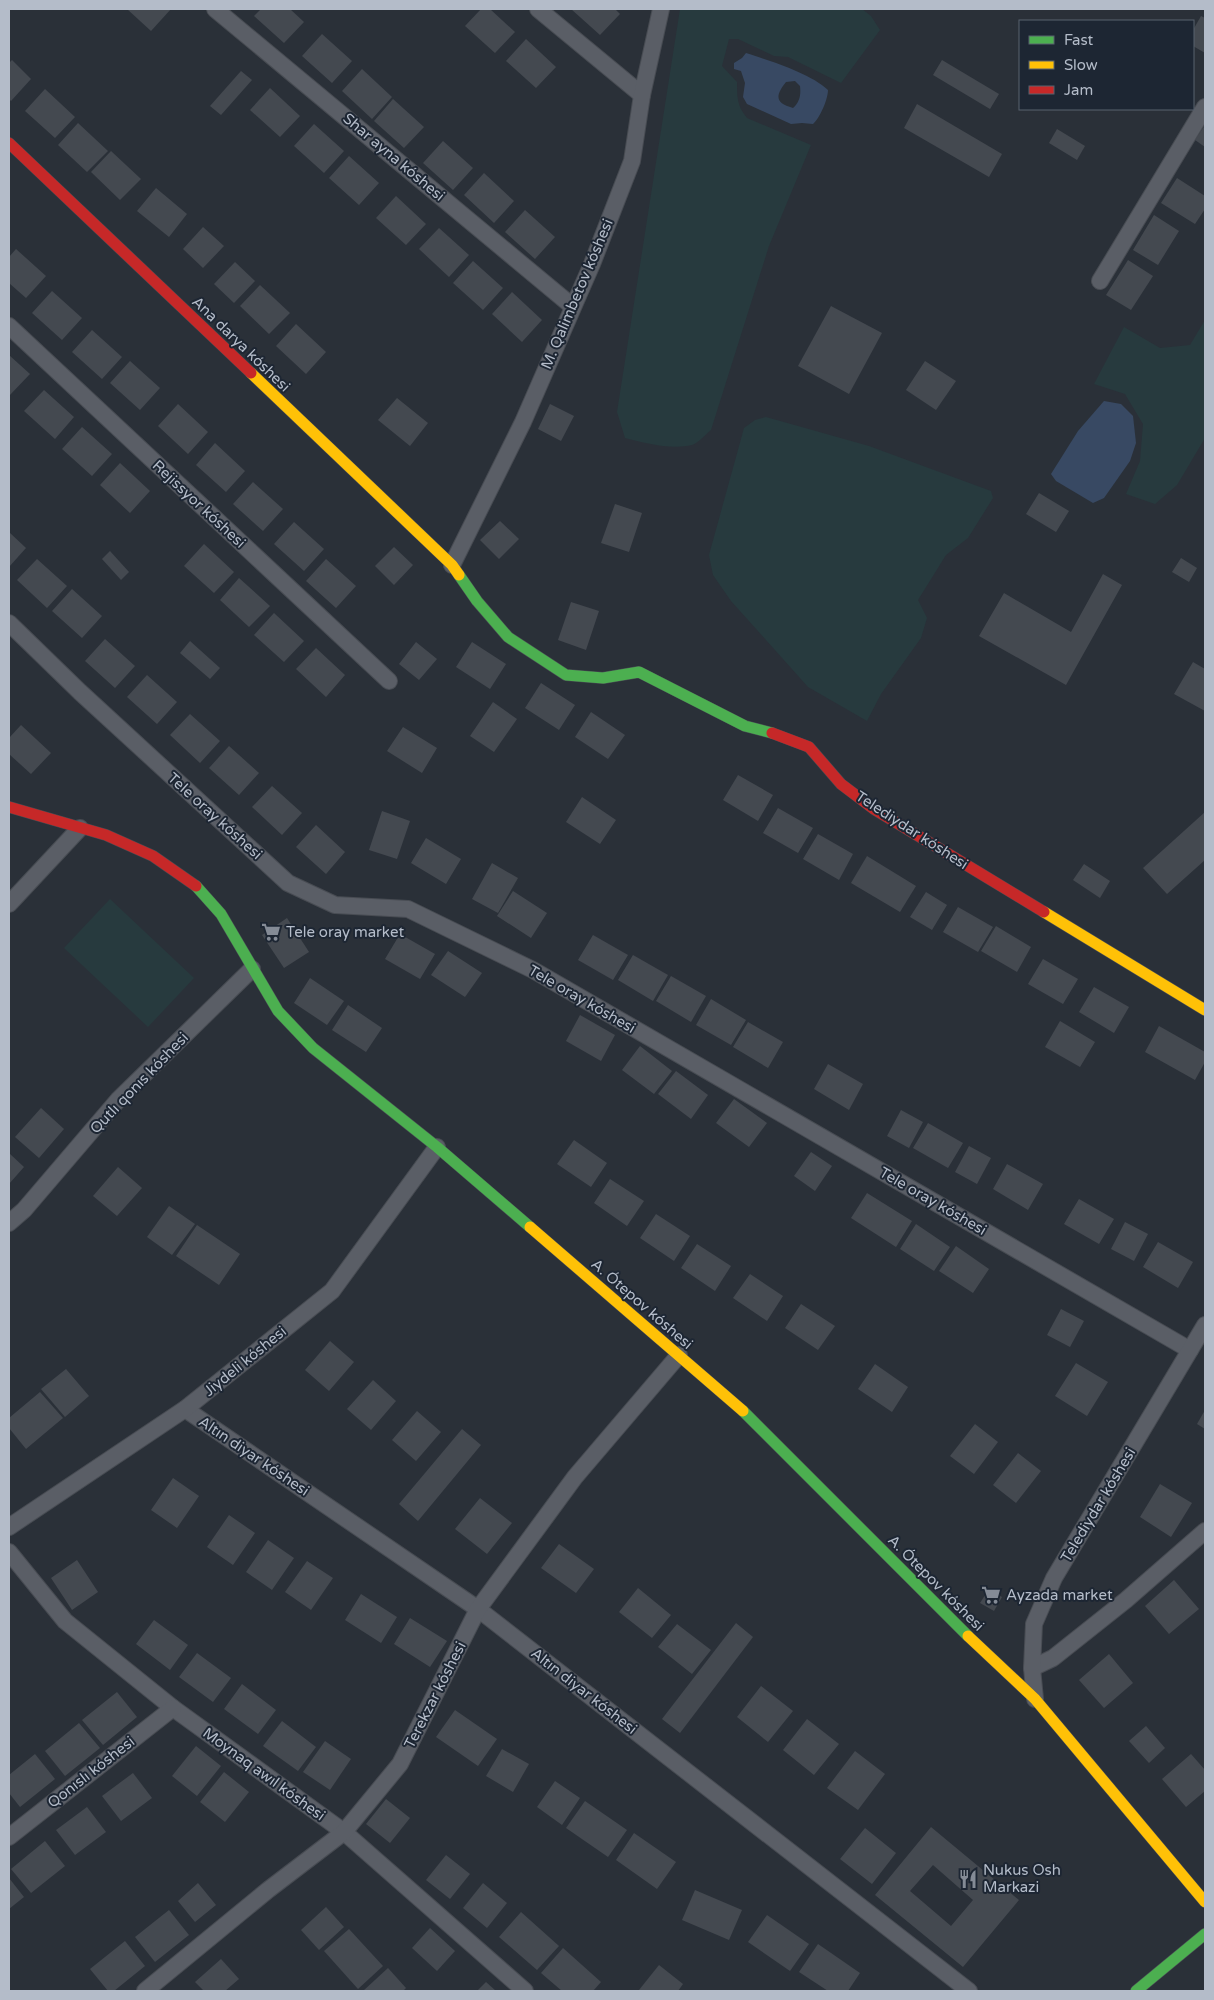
<svg xmlns="http://www.w3.org/2000/svg" width="1214" height="2000" font-family="'Varela Round',sans-serif">
<rect width="100%" height="100%" fill="#2a3038"/>
<g fill="#273a3e">
<path d="M680 9H862L871 16 880 30 841 83 788 57 774 56 738 39H729L722 66 737 82C737 97 737 106 747 118L811 145 769 246 711 430C705 435 698 443 692 445 671 450 645 443 625 438L617 412Z"/>
<polygon points="1205,320 1205,438 1177,485 1155,504 1126,494 1140,461 1143,424 1125,394 1094,384 1124,327 1160,348 1190,345"/>
<polygon points="766,417 869,446 991,491 993,498 968,538 946,555 918,600 927,618 921,638 881,694 867,721 808,687 731,601 713,575 709,555 744,428 755,420"/>
<polygon points="110,899 194,978 148,1027 64,948"/>
</g>
<g fill="#384963" fill-rule="evenodd">
<path d="M746 53C770 61 810 73 828 90 828 99 820 118 813 124L802 123 791 124 747 104 743 97 745 83 741 71 734 69V63L742 58ZM795 81 800 86C801 94 800 102 793 108 775 103 775 96 786 82Z"/>
<polygon points="1104,401 1121,404 1133,416 1136,443 1130,461 1104,498 1093,503 1056,481 1051,474 1078,431"/>
</g>
<g fill="#444950" fill-rule="evenodd">
<polygon points="127,9 171,9 151,31"/>
<polygon points="261,9 290,9 304,22 284,43 254,16"/>
<polygon points="481,9 490,9 515,32 495,53 465,26"/>
<polygon points="571,9 615,9 620,14 600,35"/>
<polygon points="1201,16 1205,18 1205,53 1193,46 1193,30"/>
<polygon points="322,34 352,61 332,83 302,56"/>
<polygon points="526,39 556,67 536,88 506,61"/>
<polygon points="12,60 31,79 11,101 9,99 9,63"/>
<polygon points="942,60 999,94 990,109 933,75"/>
<polygon points="362,69 392,97 372,119 342,91"/>
<polygon points="241,71 252,80 221,115 210,106"/>
<polygon points="270,88 300,116 280,137 250,110"/>
<polygon points="45,89 75,117 55,138 25,111"/>
<polygon points="393,99 424,127 404,148 374,121"/>
<polygon points="917,104 1002,154 989,177 904,128"/>
<polygon points="78,123 108,151 87,172 58,145"/>
<polygon points="314,124 344,151 324,173 294,146"/>
<polygon points="1205,125 1205,147 1195,140"/>
<polygon points="1057,129 1085,146 1077,160 1049,143"/>
<polygon points="443,141 473,168 453,190 423,163"/>
<polygon points="111,151 141,179 120,200 91,172"/>
<polygon points="349,156 379,183 359,205 329,178"/>
<polygon points="484,173 514,201 494,223 464,195"/>
<polygon points="1177,178 1205,196 1205,209 1195,224 1161,203"/>
<polygon points="156,188 187,214 169,237 137,211"/>
<polygon points="396,196 426,224 406,245 376,218"/>
<polygon points="525,210 555,237 535,259 505,232"/>
<polygon points="1154,215 1179,231 1158,265 1133,250"/>
<polygon points="203,227 224,246 203,268 183,249"/>
<polygon points="439,228 469,255 449,277 419,249"/>
<polygon points="16,249 46,276 26,298 9,283 9,257"/>
<polygon points="1128,260 1153,276 1131,310 1106,295"/>
<polygon points="473,261 503,288 483,310 453,283"/>
<polygon points="235,262 255,281 234,303 214,284"/>
<polygon points="260,285 290,313 269,334 240,306"/>
<polygon points="52,291 82,318 62,340 32,313"/>
<polygon points="512,292 542,320 522,342 492,314"/>
<polygon points="831,306 882,333 849,394 798,366"/>
<polygon points="296,324 326,352 306,374 276,346"/>
<polygon points="92,330 122,357 102,379 72,352"/>
<polygon points="9,355 30,374 9,396"/>
<polygon points="130,361 160,388 140,410 110,383"/>
<polygon points="925,361 956,381 936,410 906,390"/>
<polygon points="44,390 74,417 55,439 24,411"/>
<polygon points="397,398 428,423 410,446 378,420"/>
<polygon points="178,404 208,432 188,454 158,426"/>
<polygon points="550,404 574,416 561,441 538,429"/>
<polygon points="82,427 112,454 92,476 62,449"/>
<polygon points="215,443 245,471 226,492 196,465"/>
<polygon points="120,463 150,491 130,513 100,485"/>
<polygon points="253,482 283,509 263,531 233,504"/>
<polygon points="1039,493 1069,511 1056,532 1026,514"/>
<polygon points="615,504 642,513 629,552 601,543"/>
<polygon points="500,521 519,539 499,559 480,540"/>
<polygon points="294,522 324,549 304,571 274,544"/>
<polygon points="9,532 26,548 9,567"/>
<polygon points="204,544 234,572 214,593 184,566"/>
<polygon points="394,547 413,565 394,585 375,566"/>
<polygon points="110,551 129,572 121,580 102,559"/>
<polygon points="1181,558 1197,568 1189,582 1172,572"/>
<polygon points="37,559 67,586 47,608 17,580"/>
<polygon points="326,559 356,586 336,608 306,581"/>
<polygon points="1103,574 1122,585 1066,685 979,636 1004,593 1071,632"/>
<polygon points="239,578 270,606 249,627 220,600"/>
<polygon points="72,589 102,616 82,638 52,611"/>
<polygon points="571,602 599,611 586,650 558,640"/>
<polygon points="274,613 304,641 284,662 254,635"/>
<polygon points="105,639 135,666 115,688 85,661"/>
<polygon points="190,641 220,668 210,679 180,653"/>
<polygon points="416,642 437,659 419,680 399,664"/>
<polygon points="472,642 506,664 490,689 456,667"/>
<polygon points="316,648 345,675 326,697 296,669"/>
<polygon points="1193,662 1205,669 1205,711 1174,694"/>
<polygon points="147,675 177,702 157,724 127,697"/>
<polygon points="541,683 575,705 559,730 525,708"/>
<polygon points="493,702 517,719 494,752 470,736"/>
<polygon points="591,712 625,735 608,759 575,737"/>
<polygon points="190,714 220,741 200,763 170,735"/>
<polygon points="21,725 51,753 31,774 9,754 9,738"/>
<polygon points="403,727 437,748 422,773 387,751"/>
<polygon points="229,746 259,773 239,795 209,768"/>
<polygon points="738,775 773,795 758,821 723,800"/>
<polygon points="272,786 302,813 282,835 252,807"/>
<polygon points="582,797 616,820 600,844 566,822"/>
<polygon points="778,808 813,828 798,853 763,833"/>
<polygon points="382,811 410,821 397,859 369,850"/>
<polygon points="1205,812 1205,860 1167,894 1143,868"/>
<polygon points="316,825 345,852 326,874 296,847"/>
<polygon points="818,834 853,854 839,880 803,859"/>
<polygon points="426,838 461,859 446,884 411,863"/>
<polygon points="867,856 916,886 900,912 851,883"/>
<polygon points="492,863 518,878 498,913 472,899"/>
<polygon points="1084,864 1110,881 1100,898 1073,880"/>
<polygon points="513,891 547,913 531,938 497,916"/>
<polygon points="926,892 947,905 932,930 910,917"/>
<polygon points="958,907 993,927 978,952 943,932"/>
<polygon points="287,918 309,952 284,968 262,935"/>
<polygon points="996,926 1031,947 1017,972 981,951"/>
<polygon points="400,934 435,954 420,979 385,959"/>
<polygon points="593,935 628,955 613,980 578,960"/>
<polygon points="448,951 482,973 465,997 431,975"/>
<polygon points="633,955 668,975 653,1001 618,980"/>
<polygon points="1043,959 1078,979 1063,1004 1028,984"/>
<polygon points="671,976 706,996 691,1022 656,1001"/>
<polygon points="310,978 344,1001 327,1025 294,1003"/>
<polygon points="1094,987 1129,1007 1114,1033 1079,1012"/>
<polygon points="711,999 746,1020 731,1045 696,1025"/>
<polygon points="348,1005 382,1028 366,1052 332,1030"/>
<polygon points="580,1015 615,1035 601,1061 566,1041"/>
<polygon points="1060,1021 1095,1042 1080,1067 1045,1047"/>
<polygon points="748,1022 783,1042 768,1068 733,1047"/>
<polygon points="1159,1026 1205,1052 1205,1062 1195,1080 1145,1052"/>
<polygon points="640,1046 672,1071 654,1094 622,1070"/>
<polygon points="828,1064 863,1084 849,1110 814,1089"/>
<polygon points="676,1071 708,1095 691,1119 658,1094"/>
<polygon points="734,1099 767,1123 749,1147 716,1123"/>
<polygon points="41,1108 64,1129 39,1158 15,1137"/>
<polygon points="901,1110 923,1122 909,1148 887,1136"/>
<polygon points="928,1123 963,1143 948,1168 913,1148"/>
<polygon points="574,1140 607,1163 591,1187 557,1164"/>
<polygon points="969,1146 991,1158 977,1184 955,1172"/>
<polygon points="811,1152 832,1166 815,1191 794,1176"/>
<polygon points="9,1153 24,1167 9,1184"/>
<polygon points="1007,1164 1043,1184 1028,1210 993,1189"/>
<polygon points="118,1167 142,1188 117,1216 93,1196"/>
<polygon points="610,1179 644,1201 627,1226 594,1203"/>
<polygon points="867,1193 912,1221 896,1247 851,1218"/>
<polygon points="1079,1199 1114,1219 1099,1244 1064,1224"/>
<polygon points="169,1206 195,1224 172,1255 147,1237"/>
<polygon points="656,1214 690,1236 674,1261 640,1238"/>
<polygon points="1125,1222 1148,1234 1134,1261 1111,1249"/>
<polygon points="916,1224 950,1247 934,1271 900,1249"/>
<polygon points="197,1225 240,1254 219,1285 176,1256"/>
<polygon points="1158,1242 1193,1262 1178,1288 1143,1267"/>
<polygon points="697,1244 731,1266 715,1291 681,1268"/>
<polygon points="956,1246 989,1269 973,1293 939,1271"/>
<polygon points="750,1274 783,1296 767,1321 733,1298"/>
<polygon points="801,1304 835,1326 818,1350 785,1328"/>
<polygon points="1061,1309 1084,1321 1070,1347 1047,1335"/>
<polygon points="330,1341 354,1362 329,1391 305,1370"/>
<polygon points="1076,1363 1108,1382 1087,1416 1055,1396"/>
<polygon points="875,1364 908,1387 892,1412 858,1389"/>
<polygon points="66,1369 89,1396 65,1417 41,1389"/>
<polygon points="373,1380 396,1401 371,1430 347,1409"/>
<polygon points="40,1392 63,1418 26,1449 9,1428 9,1418"/>
<polygon points="1205,1410 1205,1429 1197,1424"/>
<polygon points="417,1411 441,1432 416,1461 392,1440"/>
<polygon points="975,1424 998,1442 974,1474 950,1456"/>
<polygon points="462,1429 481,1445 418,1521 399,1504"/>
<polygon points="1018,1453 1041,1471 1016,1503 993,1485"/>
<polygon points="173,1478 199,1496 177,1528 151,1510"/>
<polygon points="1160,1484 1192,1503 1171,1537 1140,1517"/>
<polygon points="480,1498 512,1523 487,1554 455,1529"/>
<polygon points="229,1515 255,1533 233,1565 207,1547"/>
<polygon points="268,1540 294,1558 272,1590 246,1572"/>
<polygon points="559,1544 594,1569 576,1593 541,1568"/>
<polygon points="77,1560 98,1592 72,1610 51,1578"/>
<polygon points="307,1561 333,1578 311,1610 285,1592"/>
<polygon points="1174,1580 1199,1609 1169,1634 1145,1606"/>
<polygon points="638,1588 671,1615 652,1638 619,1612"/>
<polygon points="989,1589 1002,1597 994,1611 980,1603"/>
<polygon points="361,1594 397,1617 381,1643 345,1620"/>
<polygon points="410,1618 447,1641 430,1667 394,1644"/>
<polygon points="154,1620 188,1645 170,1670 136,1644"/>
<polygon points="736,1623 753,1637 680,1733 662,1719"/>
<polygon points="677,1624 711,1650 692,1674 658,1647"/>
<polygon points="197,1653 231,1678 213,1702 179,1677"/>
<polygon points="1109,1654 1133,1683 1104,1708 1079,1680"/>
<polygon points="242,1684 276,1710 258,1734 224,1709"/>
<polygon points="761,1686 793,1711 768,1742 737,1717"/>
<polygon points="117,1692 137,1717 103,1745 82,1720"/>
<polygon points="455,1710 497,1739 478,1766 436,1737"/>
<polygon points="807,1719 839,1744 814,1775 783,1750"/>
<polygon points="282,1721 316,1747 298,1771 263,1746"/>
<polygon points="79,1723 100,1748 65,1776 45,1751"/>
<polygon points="1146,1726 1165,1748 1149,1763 1129,1741"/>
<polygon points="325,1741 351,1759 330,1790 303,1772"/>
<polygon points="196,1746 221,1766 197,1796 172,1776"/>
<polygon points="502,1749 529,1764 513,1792 486,1776"/>
<polygon points="855,1751 885,1774 858,1810 827,1788"/>
<polygon points="35,1754 55,1779 20,1807 9,1793 9,1775"/>
<polygon points="1191,1754 1205,1770 1205,1791 1186,1807 1162,1779"/>
<polygon points="224,1772 249,1792 225,1822 200,1802"/>
<polygon points="133,1773 152,1798 121,1821 102,1796"/>
<polygon points="555,1781 580,1798 562,1825 537,1807"/>
<polygon points="386,1799 410,1818 390,1843 366,1824"/>
<polygon points="585,1801 627,1830 608,1857 566,1828"/>
<polygon points="87,1807 106,1832 75,1855 56,1830"/>
<path d="M931 1827 1019 1900 963 1967 875 1895ZM933 1865 973 1900 951 1926 910 1891Z"/>
<polygon points="865,1828 896,1853 872,1884 840,1859"/>
<polygon points="634,1833 676,1862 657,1889 616,1860"/>
<polygon points="45,1841 65,1866 31,1893 11,1869"/>
<polygon points="446,1855 470,1874 450,1899 426,1880"/>
<polygon points="9,1878 24,1897 9,1909"/>
<polygon points="198,1883 216,1905 195,1922 178,1901"/>
<polygon points="483,1883 507,1903 487,1928 463,1908"/>
<polygon points="695,1890 742,1910 729,1940 682,1920"/>
<polygon points="326,1907 344,1927 319,1950 301,1930"/>
<polygon points="169,1910 189,1935 155,1962 135,1937"/>
<polygon points="521,1912 559,1946 537,1970 499,1937"/>
<polygon points="767,1915 809,1944 790,1971 748,1942"/>
<polygon points="430,1928 455,1951 437,1971 412,1948"/>
<polygon points="349,1929 383,1966 358,1989 324,1951"/>
<polygon points="125,1941 145,1966 114,1991 108,1991 90,1969"/>
<polygon points="818,1944 860,1973 848,1991 828,1991 799,1972"/>
<polygon points="563,1948 601,1982 593,1991 562,1991 541,1973"/>
<polygon points="221,1959 239,1979 225,1991 204,1991 195,1982"/>
<polygon points="659,1965 683,1984 678,1991 639,1990"/>
<polygon points="388,1968 406,1988 403,1991 363,1991"/>
<polygon points="486,1982 496,1991 477,1991"/>
</g>
<g fill="none" stroke-linecap="round" stroke-linejoin="round">
<g stroke="#484c53" stroke-width="18">
<g id="street">
<polyline points="215,9 572,306"/>
<polyline points="538,9 642,95"/>
<polyline points="1100,281 1205,107"/>
<polyline points="9,326 389,681"/>
<polyline points="452,565 523,422 592,264 632,161 642,95 661,9"/>
<polyline points="9,623 80,692 288,883 335,905 408,909 533,970 1190,1350"/>
<polyline points="9,904 80,828"/>
<polyline points="9,1223 24,1210 118,1100 252,969"/>
<polyline points="185,1409 478,1609 969,1991"/>
<polyline points="9,1527 185,1409 332,1291 437,1147"/>
<polyline points="9,1552 65,1621 173,1708 344,1832 525,1991"/>
<polyline points="1032,1668 1053,1658 1126,1600 1205,1531"/>
<polyline points="1035,1699 1032,1668 1034,1624 1054,1578 1205,1325"/>
<polyline points="9,1837 173,1708"/>
<polyline points="145,1991 268,1890 344,1832 400,1764 478,1609 575,1477 679,1355"/>
</g>
</g>
<g stroke="#484c53" stroke-width="12">
<g id="fast">
<polyline points="459,575 477,601 508,637 566,675 603,678 639,672 745,726 772,733"/>
<polyline points="196,886 221,914 278,1011 313,1048 437,1147 530,1227"/>
<polyline points="743,1411 968,1636"/>
<polyline points="1136,1991 1205,1934"/>
</g>
</g>
<g stroke="#484c53" stroke-width="12">
<g id="slow">
<polyline points="251,373 452,565 459,575"/>
<polyline points="1044,912 1205,1010"/>
<polyline points="530,1227 743,1411"/>
<polyline points="968,1636 1035,1699 1205,1902"/>
</g>
</g>
<g stroke="#484c53" stroke-width="12">
<g id="jam">
<polyline points="9,143 251,373"/>
<polyline points="772,733 809,747 841,784 874,809 1044,912"/>
<polyline points="9,807 106,835 153,856 196,886"/>
</g>
</g>
<use href="#street" stroke="#5a5e66" stroke-width="16"/>
<use href="#fast" stroke="#4caf50" stroke-width="11"/>
<use href="#slow" stroke="#ffc107" stroke-width="11"/>
<use href="#jam" stroke="#c62828" stroke-width="11"/>
</g>
<defs>
<g id="supermarket-bare" transform="scale(1.5)"><path d="M-6-5.5h2.5l.6 2H6L4.5 2H-2.5L-4.4-4H-6ZM-1.5 3.2a1.3 1.3 0 1 0 .1 0ZM3 3.2a1.3 1.3 0 1 0 .1 0Z" fill="#848b96" stroke="#1d2633" stroke-width="2.5" paint-order="stroke"/></g>
<g id="restaurant-bare" transform="scale(1.5)"><path d="M-5-6h1v4h1v-4h1v4h1v-4h1v5L-1.5 .5V6h-2V.5L-5-1ZM5-6V6H3V1.5H1.5Q1.5-4 5-6Z" fill="#848b96" stroke="#1d2633" stroke-width="2.5" paint-order="stroke"/></g>
</defs>
<g fill-rule="evenodd">
<use href="#supermarket-bare" x="271" y="932"/>
<use href="#supermarket-bare" x="991" y="1595"/>
<use href="#restaurant-bare" x="968" y="1879"/>
</g>
<g text-anchor="middle" stroke-width="4" stroke-linejoin="round" paint-order="stroke">
<g font-size="15" fill="#b4bcc9" stroke="#1d2633">
<text transform="translate(394 157) rotate(40)" y="5">Shar ayna kóshesi</text>
<text transform="translate(577 294) rotate(-67)" y="5">M. Qalimbetov kóshesi</text>
<text transform="translate(241 344) rotate(44)" y="5">Ana darya kóshesi</text>
<text transform="translate(199 504) rotate(43)" y="5">Rejissyor kóshesi</text>
<text transform="translate(215 816) rotate(42)" y="5">Tele oray kóshesi</text>
<text transform="translate(912 830) rotate(33)" y="5">Telediydar kóshesi</text>
<text transform="translate(582 999) rotate(30)" y="5">Tele oray kóshesi</text>
<text transform="translate(139 1083) rotate(-46)" y="5">Qutlı qonıs kóshesi</text>
<text transform="translate(933 1201) rotate(30)" y="5">Tele oray kóshesi</text>
<text transform="translate(642 1304) rotate(41)" y="5">A. Ótepov kóshesi</text>
<text transform="translate(245 1361) rotate(-39)" y="5">Jiydeli kóshesi</text>
<text transform="translate(254 1456) rotate(34)" y="5">Altın diyar kóshesi</text>
<text transform="translate(1098 1505) rotate(-59)" y="5">Telediydar kóshesi</text>
<text transform="translate(936 1583) rotate(45)" y="5">A. Ótepov kóshesi</text>
<text transform="translate(584 1691) rotate(38)" y="5">Altın diyar kóshesi</text>
<text transform="translate(435 1695) rotate(-63)" y="5">Terekzar kóshesi</text>
<text transform="translate(91 1772) rotate(-38)" y="5">Qonıslı kóshesi</text>
<text transform="translate(264 1774) rotate(36)" y="5">Moynaq awıl kóshesi</text>
</g>
<g font-size="15" fill="#b4bcc9" stroke="#1d2633" text-anchor="start">
<text x="286" y="937">Tele oray market</text>
<text x="1006" y="1600">Ayzada market</text>
<text x="983" y="1875">Nukus Osh<tspan x="983" dy="17">Markazi</tspan></text>
</g>
</g>
<rect width="1214" height="2000" fill="none" stroke="#b4bcc9" stroke-width="20"/>
<rect x="1019" y="20" width="175" height="90" fill="#1d2633" stroke="#59626f"/>
<rect x="1029" y="36" width="25" height="8" fill="#4caf50" stroke="#59626f"/>
<text x="1064" y="45" font-size="15" fill="#b4bcc9">Fast</text>
<rect x="1029" y="61" width="25" height="8" fill="#ffc107" stroke="#59626f"/>
<text x="1064" y="70" font-size="15" fill="#b4bcc9">Slow</text>
<rect x="1029" y="86" width="25" height="8" fill="#c62828" stroke="#59626f"/>
<text x="1064" y="95" font-size="15" fill="#b4bcc9">Jam</text>
</svg>
